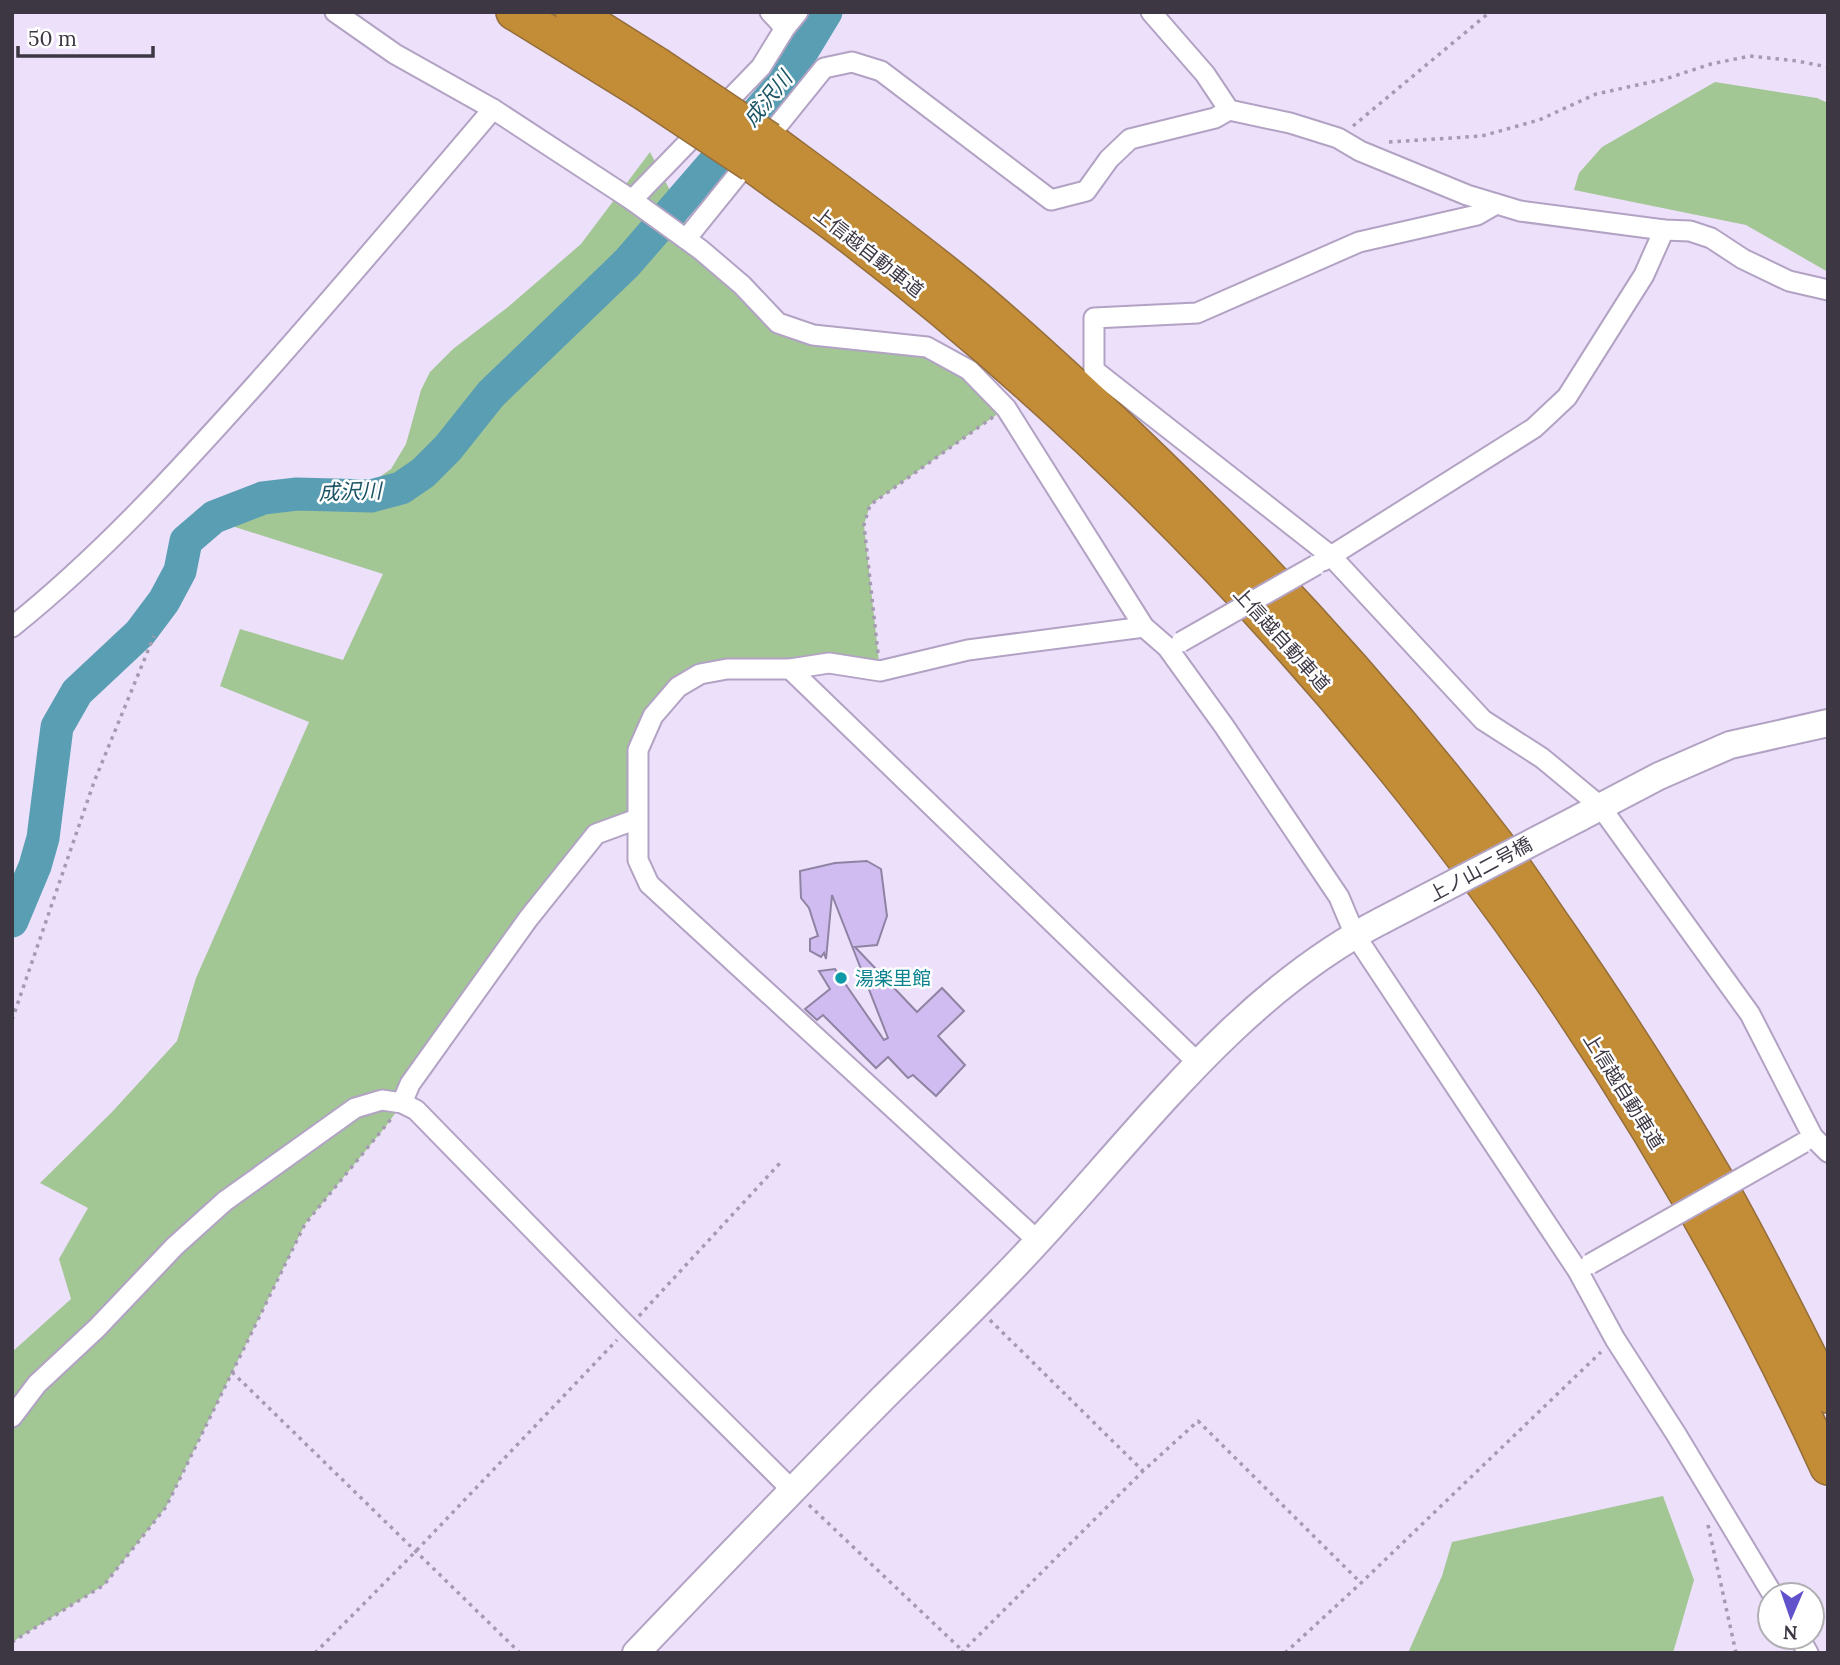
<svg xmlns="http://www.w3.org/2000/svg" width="1840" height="1665" font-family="Lora,'Noto Sans JP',serif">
<rect width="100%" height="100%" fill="#ede0fb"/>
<g fill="#a3c695">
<polygon points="1715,82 1817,98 1828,103 1828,272 1746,225 1574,190 1579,173 1602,147"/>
<polygon points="650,152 701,250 778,323 928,355 1006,408 870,505 864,525 880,671 700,674 638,750 637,819 596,835 386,1126 305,1224 166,1507 104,1585 12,1642 12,1352 71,1299 59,1259 88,1208 40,1183 112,1112 177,1041 196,978 309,722 220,686 240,629 343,660 383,574 219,522 259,506 287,504 362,489 391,469 406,444 421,390 430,372 453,349 508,307 581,244"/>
<polygon points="1663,1496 1694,1580 1673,1653 1408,1653 1442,1576 1452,1542"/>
</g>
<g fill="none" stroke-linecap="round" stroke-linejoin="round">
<polyline stroke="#5a9eb4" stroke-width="33" points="12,921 35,866 43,838 57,727 77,692 140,633 164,601 180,571 186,541 214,517 263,498 297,494 371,496 401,488 423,473 448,448 491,394 627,263 783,83 826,12"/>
</g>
<polygon fill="#d0bcf0" stroke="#8f83a3" stroke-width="2" points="867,861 881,869 887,916 877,945 855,947 917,1012 942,988 964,1011 938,1036 965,1065 936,1096 913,1075 908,1078 888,1057 876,1068 823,1015 817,1020 805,1009 830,989 819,971 835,969 884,1040 888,1038 832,895 826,959 824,953 821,957 810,951 810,939 818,936 809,908 801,898 800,871 835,863"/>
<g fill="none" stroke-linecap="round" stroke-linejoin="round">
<g stroke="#b2a2c3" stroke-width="23">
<g id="street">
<polyline points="335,12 395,54 493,109 632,200 701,250 742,285 778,323 813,335 927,347 969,370 1006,408 1144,627 1167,647 1224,726 1339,897 1355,935 1578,1271 1615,1339 1676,1434 1773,1595"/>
<polyline points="770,12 785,28"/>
<polyline points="1151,12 1205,74 1229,110 1290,123 1338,138 1360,151 1467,195 1520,211 1664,230 1690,231 1711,238 1743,259 1789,281 1828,290"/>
<polyline points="632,200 761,67 785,28 798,12"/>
<polyline points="1496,204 1477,215 1359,242 1197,313 1094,318 1094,370 1331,556 1483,720 1542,758 1600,806 1750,1014 1813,1137 1828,1152"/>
<polyline points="686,239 824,68 852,62 881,71 1051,200 1086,191 1109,159 1130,139 1215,118 1229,110"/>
<polyline points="1323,561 1534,428 1567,397 1644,275 1664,230"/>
<path d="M12 627C102 555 180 469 257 383 337 293 415 201 493 109"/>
<polyline points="790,669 1198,1063"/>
<polyline points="402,1103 410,1084 528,919 596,834 637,819"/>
<polyline points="1038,1241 649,884 638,860 638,750 653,716 678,687 700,674 727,669 790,669 829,663 880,671 968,650 1144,627"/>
<polyline points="12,1417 37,1384 97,1328 175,1246 225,1201 355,1108 382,1100 402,1103 416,1110 629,1328 792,1490"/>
<polyline points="1799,1637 1808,1653"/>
</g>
</g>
<g stroke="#b2a2c3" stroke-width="30">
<g id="secondary">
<polyline points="1579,818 1659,776 1730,745 1828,723"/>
<path d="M636 1653C718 1567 800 1482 883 1398 935 1346 989 1295 1039 1240 1144 1126 1241 993 1381 921"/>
</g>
</g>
<g stroke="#946e3b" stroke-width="38">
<g id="highway">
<polyline points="514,12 639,89"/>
<polyline points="573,12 657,65"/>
<path d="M769 140C834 188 899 235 961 286 1009 325 1054 367 1098 408 1243 543 1377 688 1497 845 1519 874 1538 904 1559 934 1614 1014 1667 1096 1716 1180 1756 1250 1792 1323 1828 1395"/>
<path d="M752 164C784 188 817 210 849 235 1267 556 1609 988 1828 1467"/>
</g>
</g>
<g stroke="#a59bb1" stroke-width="3.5" stroke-dasharray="3.5 5" stroke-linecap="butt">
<polyline points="1353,126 1490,12"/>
<polyline points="1389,142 1482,136 1539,120 1596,94 1665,79 1711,64 1750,56 1797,61 1828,67"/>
<polyline points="878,653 864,525 870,505 993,417"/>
<polyline points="12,1020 94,782 154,636"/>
<polyline points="639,1316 780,1163"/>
<polyline points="990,1320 1143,1471"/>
<polyline points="232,1372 520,1653"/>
<polyline points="809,1505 965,1653"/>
<polyline points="1708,1525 1736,1653"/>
<polyline points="12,1642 104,1585 166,1507 305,1224 391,1119"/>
<polyline points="315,1653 416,1551 617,1340"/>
<polyline points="961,1653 1143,1471 1198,1421 1361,1583"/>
<polyline points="1285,1653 1361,1583 1601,1352"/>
</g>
<use href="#street" stroke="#fff" stroke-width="19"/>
<use href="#secondary" stroke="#fff" stroke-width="26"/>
<use href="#highway" stroke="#c38c36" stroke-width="35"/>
<g stroke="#b2a2c3" stroke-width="23" stroke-linecap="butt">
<g id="street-bridge">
<polyline points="1181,642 1316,565"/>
<polyline points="1590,1264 1803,1143"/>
</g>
</g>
<g stroke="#b2a2c3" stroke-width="30" stroke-linecap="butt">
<polyline id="secondary-bridge" points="1381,921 1579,818"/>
</g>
<g stroke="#946e3b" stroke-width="38" stroke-linecap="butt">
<g id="highway-bridge">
<polyline points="657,65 769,140"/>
<polyline points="639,89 752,164"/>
</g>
</g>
<use href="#street-bridge" stroke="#fff" stroke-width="19"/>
<use href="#secondary-bridge" stroke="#fff" stroke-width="26"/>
<use href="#highway-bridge" stroke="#c38c36" stroke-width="35"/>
</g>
<circle fill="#0f9aa8" stroke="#fff" stroke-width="2.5" cx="841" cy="978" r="7"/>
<g text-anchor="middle" stroke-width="5" stroke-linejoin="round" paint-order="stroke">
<g font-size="19" fill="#3d3744" stroke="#fff">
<text transform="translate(869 252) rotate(38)" y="7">上信越自動車道</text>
<text transform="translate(1282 639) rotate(48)" y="7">上信越自動車道</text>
<text transform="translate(1480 869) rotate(-28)" y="7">上ノ山二号橋</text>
<text transform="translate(1624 1091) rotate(58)" y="7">上信越自動車道</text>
</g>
<g font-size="19" fill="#0d838f" stroke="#fff" text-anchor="start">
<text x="855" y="985">湯楽里館</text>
</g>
<g font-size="21" font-style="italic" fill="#1c5465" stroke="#fff">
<text transform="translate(768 99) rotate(-51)" y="7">成沢川</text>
<text transform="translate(350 492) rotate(-2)" y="7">成沢川</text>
</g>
</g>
<rect width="1840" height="1665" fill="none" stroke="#3d3744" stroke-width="28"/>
<g transform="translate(1791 1616) rotate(182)"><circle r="33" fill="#ffffff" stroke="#b1afb4" stroke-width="2"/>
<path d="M0-5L12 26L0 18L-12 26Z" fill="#6152cb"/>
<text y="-10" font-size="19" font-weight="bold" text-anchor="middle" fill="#3d3744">N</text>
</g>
<path d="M18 46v10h135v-10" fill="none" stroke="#3d3744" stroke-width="3.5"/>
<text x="28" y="46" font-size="21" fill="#3d3744" stroke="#ffffff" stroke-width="5" paint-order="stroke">50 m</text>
</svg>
